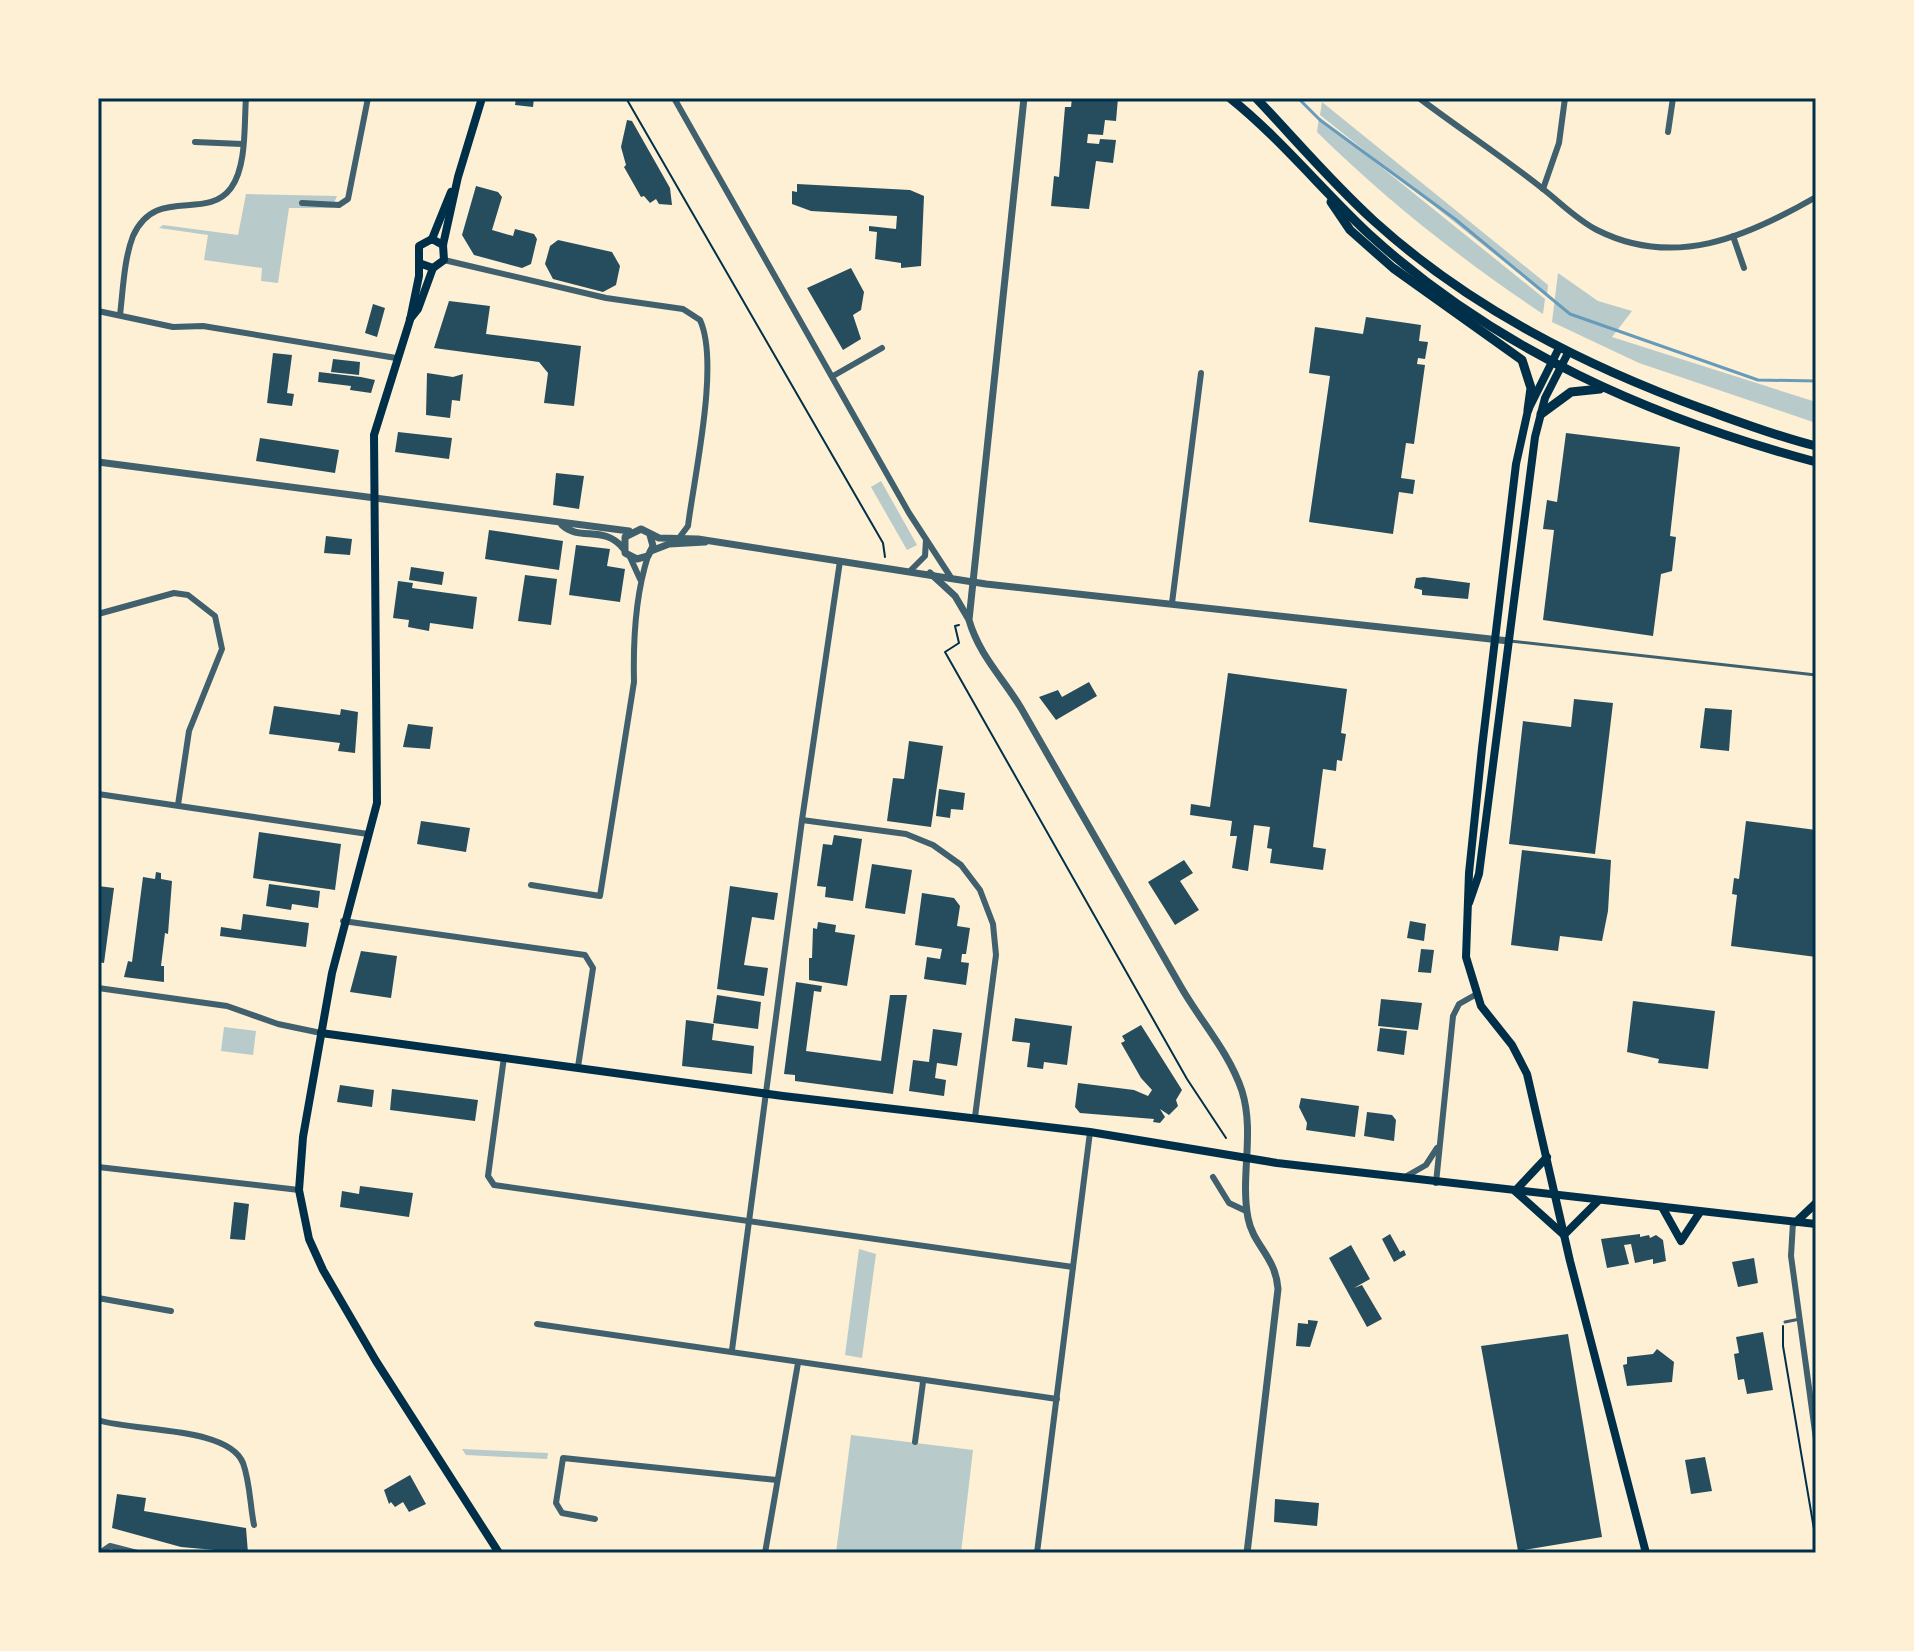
<svg xmlns="http://www.w3.org/2000/svg" width="1914" height="1651" font-family="Quicksand,sans-serif">
<rect width="100%" height="100%" fill="#fdf0d5"/>
<g fill="#b9caca">
<polygon points="1322,102 1548,285 1547,296 1320,115"/>
<path d="M1319 117 1545 299 1543 314C1462 260 1387 201 1317 132Z"/>
<polygon points="246,194 337,196 332,208 289,208 278,283 261,281 262,268 204,260 208,235 159,228 163,225 238,235"/>
<polygon points="1558,273 1598,301 1632,311 1612,337 1816,402 1816,423 1639,363 1552,322"/>
<polygon points="881,481 917,545 907,550 871,487"/>
<polygon points="224,1027 256,1031 253,1055 221,1051"/>
<polygon points="859,1249 876,1254 862,1358 845,1355"/>
<polygon points="851,1435 973,1450 961,1553 836,1553"/>
<polygon points="462,1449 548,1453 547,1459 466,1455"/>
</g>
<g fill="none" stroke-linecap="round" stroke-linejoin="round">
<polyline stroke="#669bbc" stroke-width="3" points="1298,98 1320,120 1455,219 1570,314 1758,380 1816,381"/>
</g>
<g fill="#264d5e">
<polygon points="516,98 534,98 533,107 515,105"/>
<polygon points="1072,98 1118,98 1116,121 1105,120 1103,135 1088,134 1087,143 1099,144 1100,139 1116,140 1113,163 1096,161 1089,209 1051,206 1054,176 1059,177 1065,107 1071,107"/>
<polygon points="627,120 632,121 670,188 672,205 659,204 656,199 650,203 644,196 641,197 624,167 626,165 621,147"/>
<polygon points="797,184 910,190 924,196 921,266 901,268 901,263 875,259 877,232 869,231 869,226 896,229 897,216 811,211 792,204 792,191 797,192"/>
<polygon points="476,186 498,192 502,197 492,230 513,236 515,229 534,234 537,239 531,264 522,268 474,255 462,235"/>
<polygon points="558,240 612,252 620,266 616,285 603,292 553,279 545,264 550,246"/>
<polygon points="851,268 864,292 861,310 853,315 861,339 843,350 807,288"/>
<polygon points="449,301 490,306 486,334 581,346 574,406 544,403 548,373 539,362 434,348"/>
<polygon points="373,304 385,308 377,337 365,333"/>
<polygon points="1366,317 1421,325 1419,341 1428,342 1425,359 1418,358 1417,364 1425,365 1414,444 1406,443 1401,478 1415,480 1413,494 1399,492 1393,534 1309,522 1330,376 1309,373 1315,327 1363,334"/>
<polygon points="273,353 292,355 287,393 294,394 292,406 267,403"/>
<polygon points="333,359 360,362 359,375 331,372"/>
<polygon points="319,372 361,377 375,380 371,393 350,390 351,386 318,382"/>
<polygon points="427,373 453,377 463,374 460,401 452,400 450,418 426,415"/>
<polygon points="398,432 452,438 449,459 395,452"/>
<polygon points="1566,433 1680,447 1670,536 1676,537 1672,571 1661,574 1653,636 1543,620 1554,530 1543,529 1547,500 1557,502"/>
<polygon points="260,438 339,450 335,473 256,461"/>
<polygon points="556,473 584,476 579,509 553,505"/>
<polygon points="489,530 563,541 559,570 485,559"/>
<polygon points="326,536 352,539 350,555 324,553"/>
<polygon points="576,545 610,549 607,566 625,569 620,602 569,595"/>
<polygon points="411,567 444,572 442,585 409,580"/>
<polygon points="525,575 557,579 551,625 518,621"/>
<polygon points="1424,577 1470,583 1468,599 1422,595 1422,590 1414,588 1416,578"/>
<polygon points="398,581 413,583 412,588 477,597 473,629 430,623 429,631 408,627 409,620 393,618"/>
<polygon points="1228,673 1347,689 1341,733 1346,734 1342,761 1337,760 1336,771 1323,769 1313,847 1326,849 1323,870 1270,863 1272,849 1267,848 1270,827 1254,825 1248,871 1232,868 1237,836 1230,836 1232,821 1190,815 1191,804 1210,807"/>
<polygon points="1089,682 1097,696 1056,720 1039,697 1058,690 1062,697"/>
<polygon points="1574,699 1613,703 1595,854 1509,844 1523,721 1571,727"/>
<polygon points="274,706 340,715 341,709 358,712 355,753 338,751 340,743 269,734"/>
<polygon points="1705,708 1732,710 1729,751 1700,748"/>
<polygon points="408,724 433,727 430,749 403,747"/>
<polygon points="909,741 943,746 931,827 887,821 893,778 904,779"/>
<polygon points="939,789 965,793 963,810 951,809 950,818 936,816"/>
<polygon points="421,821 470,828 466,852 417,844"/>
<polygon points="1746,821 1816,830 1816,957 1731,946 1737,895 1732,894 1734,878 1739,879"/>
<polygon points="259,832 341,844 335,890 253,878"/>
<polygon points="834,835 862,839 853,901 825,897 826,887 817,886 823,844 832,845"/>
<polygon points="1522,850 1611,860 1608,911 1602,941 1560,936 1558,951 1511,945"/>
<polygon points="1184,860 1193,873 1180,881 1199,910 1175,925 1148,882"/>
<polygon points="872,864 912,870 905,914 865,908"/>
<polygon points="156,872 161,873 161,879 172,881 168,934 165,933 161,966 164,966 164,982 124,977 128,961 132,962 143,877 155,879"/>
<polygon points="269,884 320,891 318,908 292,904 291,910 266,906"/>
<polygon points="98,886 114,888 104,963 98,962"/>
<polygon points="730,886 778,893 774,920 752,917 744,965 768,968 764,996 717,989"/>
<polygon points="922,893 954,898 960,906 957,926 970,928 966,954 962,954 961,962 969,963 966,985 924,979 927,957 940,959 942,949 915,945"/>
<polygon points="243,914 309,923 306,947 220,936 221,927 241,930"/>
<polygon points="1410,921 1426,924 1424,941 1407,938"/>
<polygon points="818,922 836,925 835,932 855,935 847,986 809,980 809,958 812,958 813,928 817,929"/>
<polygon points="1421,949 1434,950 1431,973 1418,972"/>
<polygon points="361,951 397,956 391,998 350,992"/>
<polygon points="796,982 822,986 821,992 814,991 806,1051 881,1061 890,995 907,995 893,1094 795,1081 795,1075 784,1074"/>
<polygon points="717,995 761,1002 758,1029 713,1023"/>
<polygon points="1381,999 1422,1003 1418,1030 1378,1026"/>
<polygon points="1633,1001 1715,1011 1708,1069 1658,1063 1659,1059 1627,1052"/>
<polygon points="1015,1018 1072,1026 1067,1065 1044,1062 1043,1069 1027,1067 1030,1043 1012,1041"/>
<polygon points="686,1020 714,1024 712,1040 754,1046 752,1074 682,1066"/>
<polygon points="1141,1025 1182,1090 1176,1100 1178,1106 1169,1115 1160,1109 1165,1117 1160,1123 1153,1122 1154,1119 1080,1113 1075,1107 1078,1083 1134,1090 1148,1096 1152,1090 1141,1078 1121,1043 1125,1041 1122,1036"/>
<polygon points="1380,1028 1407,1031 1404,1055 1377,1051"/>
<polygon points="933,1029 962,1033 957,1066 937,1063 935,1078 946,1080 944,1096 909,1091 913,1060 929,1062"/>
<polygon points="340,1085 374,1090 372,1107 337,1102"/>
<polygon points="392,1089 478,1100 475,1121 390,1110"/>
<polygon points="1301,1098 1359,1106 1355,1137 1306,1130 1307,1123 1299,1107"/>
<polygon points="1367,1112 1392,1115 1396,1120 1394,1141 1364,1136"/>
<polygon points="360,1186 413,1193 409,1217 340,1207 342,1191 359,1194"/>
<polygon points="234,1202 249,1204 245,1240 230,1239"/>
<polygon points="1390,1234 1400,1252 1404,1250 1406,1255 1394,1262 1382,1239"/>
<polygon points="1640,1234 1640,1237 1649,1235 1650,1238 1656,1235 1663,1240 1666,1261 1653,1264 1653,1259 1635,1263 1631,1244 1624,1245 1629,1264 1607,1268 1601,1239"/>
<polygon points="1351,1245 1370,1279 1354,1288 1362,1285 1382,1319 1367,1327 1329,1258"/>
<polygon points="1754,1258 1758,1283 1738,1287 1732,1262"/>
<polygon points="1308,1320 1318,1321 1310,1347 1296,1346 1298,1323 1308,1324"/>
<polygon points="1763,1332 1773,1390 1747,1394 1744,1379 1738,1380 1734,1354 1739,1353 1736,1337"/>
<polygon points="1568,1334 1602,1537 1518,1551 1481,1346"/>
<polygon points="1657,1349 1674,1362 1672,1382 1627,1386 1623,1365 1627,1364 1627,1357 1653,1354"/>
<polygon points="1705,1457 1712,1491 1691,1494 1685,1460"/>
<polygon points="410,1475 426,1504 409,1512 403,1502 395,1507 391,1502 389,1504 384,1490"/>
<polygon points="117,1494 146,1498 144,1511 246,1528 248,1553 181,1547 112,1528"/>
<polygon points="1275,1499 1319,1503 1317,1526 1274,1522"/>
</g>
<g fill="none" stroke-linecap="round" stroke-linejoin="round">
<g stroke="#003049" stroke-width="2">
<polyline points="626,98 883,543 885,557"/>
<polyline points="959,625 955,626 959,643 945,652 1187,1079 1226,1138"/>
<polyline points="1783,1326 1783,1346 1816,1541"/>
</g>
<g stroke="#3f606c" stroke-width="3">
<polyline points="1510,641 1816,675"/>
<polyline points="1785,1322 1800,1319"/>
</g>
<g stroke="#3f606c" stroke-width="6">
<polyline points="674,98 909,513 950,576"/>
<path d="M1419 98C1460 129 1503 157 1543 189 1561 203 1576 219 1597 230 1674 269 1747 237 1816 197"/>
<polyline points="1668,132 1673,98"/>
<polyline points="195,142 242,144"/>
<polyline points="1543,189 1559,143 1565,98"/>
<polyline points="302,203 339,205 348,199 368,98"/>
<polyline points="1733,236 1744,268"/>
<path d="M444 260 606 298 683 309 700 320C720 363 694 477 688 526L679 538"/>
<polyline points="98,311 173,327 203,326 396,358"/>
<path d="M120 315C123 290 124 259 133 236 156 185 206 222 231 188 247 166 244 124 246 98"/>
<polyline points="833,376 882,348"/>
<polyline points="630,557 640,579"/>
<polyline points="911,570 925,556 926,540"/>
<polyline points="1172,603 1201,373"/>
<polyline points="98,614 174,593 188,595 215,616 222,649 189,731 178,805"/>
<polyline points="98,794 368,834"/>
<polyline points="802,820 906,834 933,845 961,865 980,890 993,924 996,955 975,1117"/>
<path d="M531 885 600 896 634 682C633 640 635 596 648 556"/>
<polyline points="343,921 585,955 593,968 578,1067"/>
<polyline points="98,988 227,1006 278,1024 321,1033"/>
<polyline points="504,1057 488,1176 494,1185 1073,1267"/>
<polyline points="98,1167 299,1190"/>
<polyline points="1213,1177 1229,1203 1246,1211"/>
<polyline points="1405,1177 1426,1165 1437,1148"/>
<polyline points="1436,1183 1453,1016 1459,1004 1475,995"/>
<polyline points="1793,1222 1791,1256 1816,1439"/>
<polyline points="98,1298 171,1311"/>
<polyline points="537,1324 1057,1399"/>
<polyline points="732,1350 802,820 840,561"/>
<path d="M98 1420C133 1432 228 1426 243 1463 250 1482 250 1505 254 1525"/>
<polyline points="915,1442 923,1382"/>
<polyline points="595,1519 562,1513 556,1503 563,1458 777,1480"/>
<polyline points="100,1553 110,1546 137,1553"/>
<polyline points="765,1553 798,1363"/>
<polyline points="1037,1553 1090,1132"/>
</g>
<g stroke="#3f606c" stroke-width="7">
<path d="M1024 98 969 620C979 655 1003 678 1021 708 1074 801 1128 894 1181 987 1201 1022 1229 1052 1242 1091 1255 1133 1240 1176 1248 1218 1253 1245 1276 1257 1278 1289L1247 1553"/>
<polyline points="98,462 629,531"/>
<path d="M562 525C580 542 604 524 624 549"/>
<polyline points="650,535 653,546 648,556 637,559 625,553 625,537 641,529 659,538 698,539 986,584 1509,641"/>
<polyline points="651,551 669,544 705,542"/>
<polyline points="930,573 955,596 968,618"/>
</g>
<g stroke="#003049" stroke-width="8">
<polyline points="432,239 451,192"/>
<polyline points="443,245 432,239 419,246 419,276 410,320 374,435 377,803 332,973 303,1137 299,1190 309,1239 323,1270 376,1361 499,1553"/>
<polyline points="419,263 433,268 444,260 443,245 458,177 482,98"/>
<polyline points="410,319 418,309 433,268"/>
<polyline points="1559,348 1528,410 1516,464 1482,748 1469,873 1466,957 1481,1006 1512,1045 1527,1074 1570,1261 1646,1553"/>
<polyline points="1469,903 1479,874 1535,437 1545,398 1568,353"/>
<polyline points="321,1033 783,1096 1090,1132 1277,1163 1816,1224"/>
<polyline points="1515,1191 1547,1157"/>
<polyline points="1516,1192 1564,1235"/>
<polyline points="1662,1207 1681,1241 1700,1212"/>
<polyline points="1796,1222 1816,1203"/>
<polyline points="1564,1235 1598,1201"/>
</g>
<g stroke="#003049" stroke-width="9">
<path d="M1230 98C1280 138 1322 190 1369 234 1496 350 1651 418 1816 462"/>
<path d="M1256 98C1295 139 1332 183 1374 221 1470 308 1585 366 1706 410 1742 423 1779 437 1816 446"/>
<polyline points="1331,202 1350,230 1393,268 1522,360 1531,388 1528,410"/>
<polyline points="1541,414 1571,392 1600,389"/>
</g>
</g>
<rect width="1914" height="1651" fill="none" stroke="#fdf0d5" stroke-width="200"/>
<rect x="100" y="100" width="1714" height="1451" fill="none" stroke="#003049" stroke-width="3"/>
</svg>
